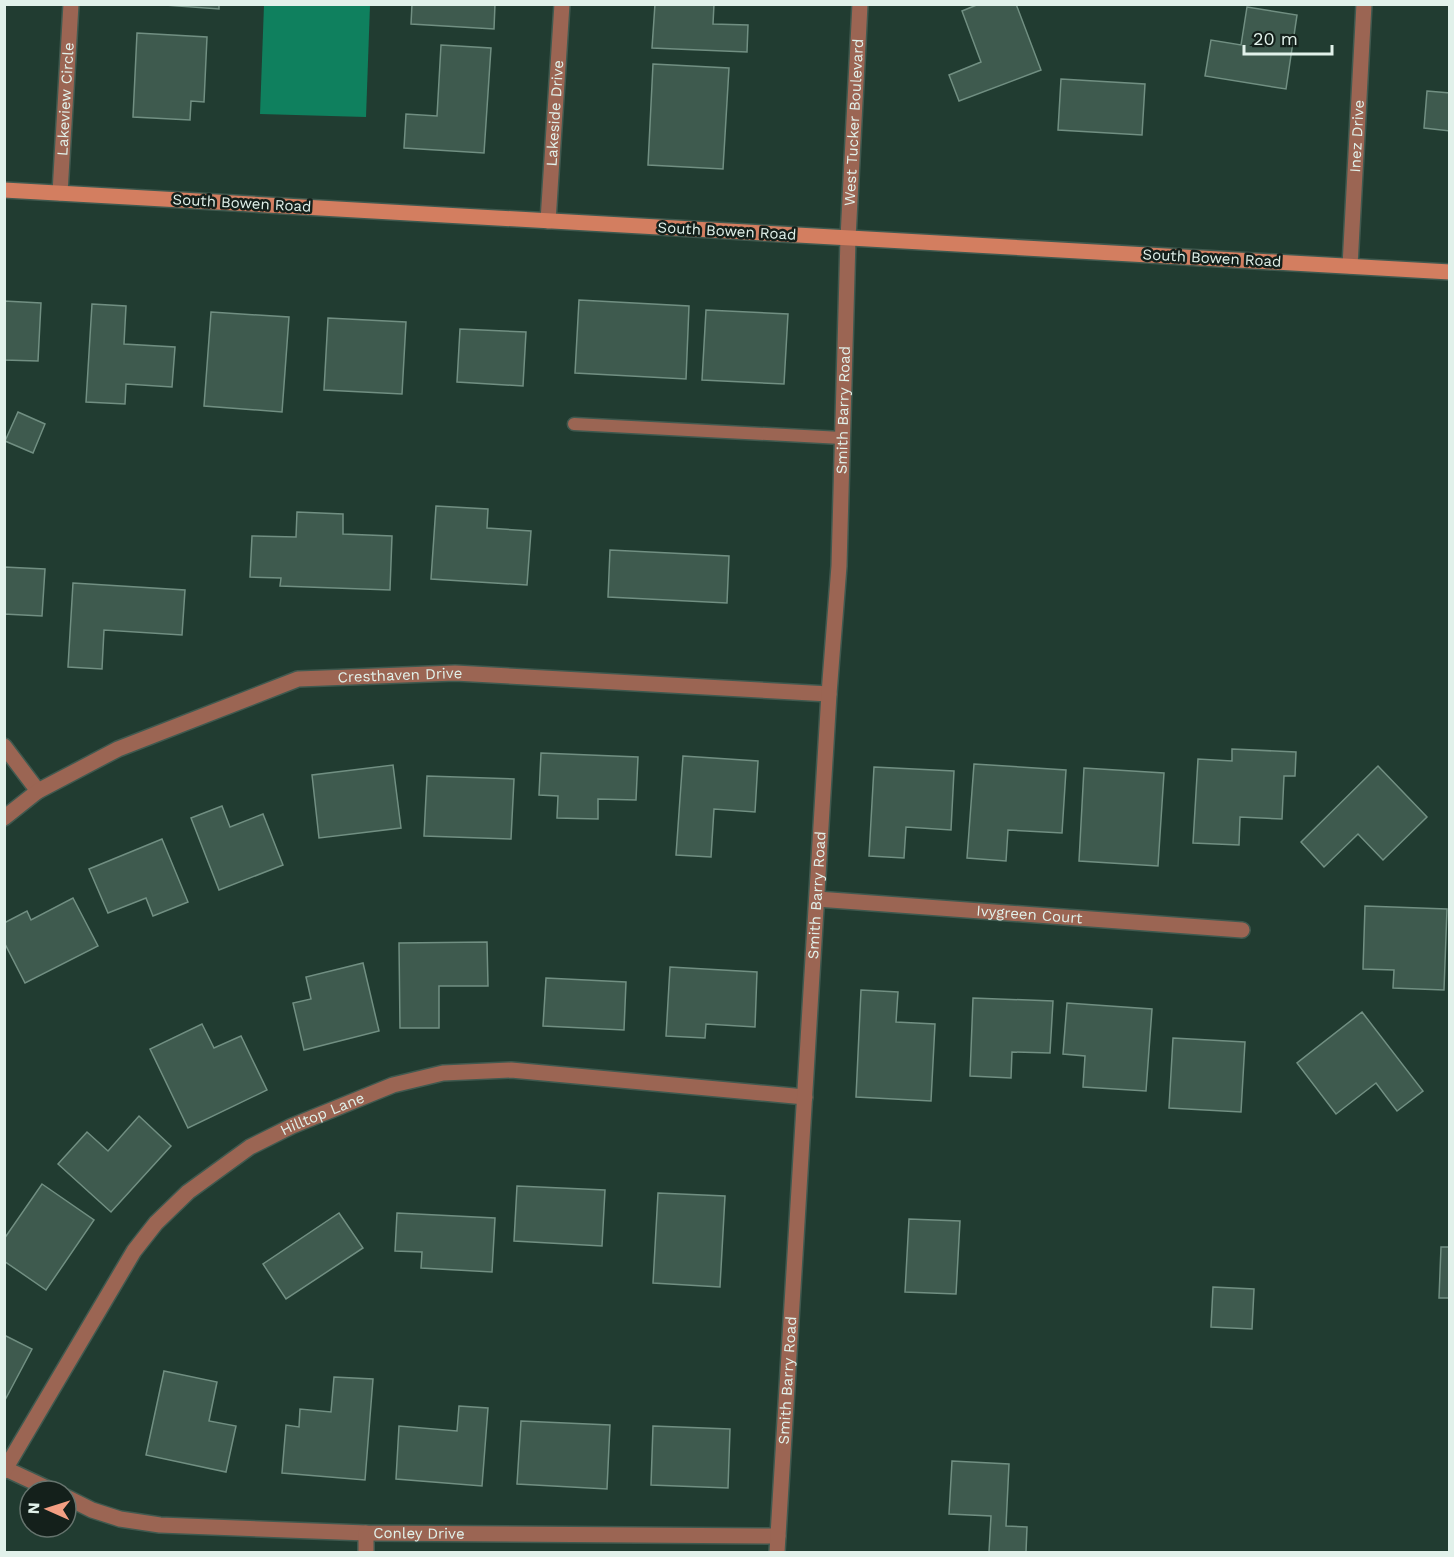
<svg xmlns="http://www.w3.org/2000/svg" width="1454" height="1557" font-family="'Work Sans',sans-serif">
<rect width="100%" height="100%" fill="#213c31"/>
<polygon fill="#0f805e" points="264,5 370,5 366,117 260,114"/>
<g fill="#3e5a4e" stroke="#718f82" stroke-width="1.5">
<polygon points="151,4 219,4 219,9"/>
<polygon points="412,4 495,4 494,29 411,24"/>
<polygon points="655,4 714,4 713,24 748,25 747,52 652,48"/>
<polygon points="979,4 1016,4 1041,70 959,101 949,75 981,62 962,11"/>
<polygon points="1247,7 1297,15 1286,89 1205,76 1211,40 1241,45"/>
<polygon points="137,33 207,37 204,102 191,101 190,120 133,117"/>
<polygon points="441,45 491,48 484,153 404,148 406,114 437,116"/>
<polygon points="653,64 729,68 723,169 648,165"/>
<polygon points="1061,79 1145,84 1142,135 1058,130"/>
<polygon points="1427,91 1450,93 1450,131 1424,128"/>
<polygon points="579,300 689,306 686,379 575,373"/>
<polygon points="4,301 41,303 38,361 4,360"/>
<polygon points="92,304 126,306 124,344 175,347 172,387 126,384 125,404 86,402"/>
<polygon points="706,310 788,314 784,384 702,380"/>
<polygon points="211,312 289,317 282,412 204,406"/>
<polygon points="328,318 406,322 402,394 324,390"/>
<polygon points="460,329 526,332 523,386 457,382"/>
<polygon points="18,412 45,424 33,453 5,441"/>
<polygon points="436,506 488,509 487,528 531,531 527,585 431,579"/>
<polygon points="297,512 343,514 343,534 392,536 390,590 280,586 281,578 250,577 252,536 296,537"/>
<polygon points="610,550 729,556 727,603 608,597"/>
<polygon points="4,567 45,569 42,616 4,614"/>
<polygon points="73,583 185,590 182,635 104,630 102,669 68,667"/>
<polygon points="1232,749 1296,752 1295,776 1284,776 1282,819 1240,817 1239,845 1193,843 1198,759 1232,761"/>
<polygon points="541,753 638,757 636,800 598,799 598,819 557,818 558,796 539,795"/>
<polygon points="683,756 758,761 755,812 714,809 711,857 676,855"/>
<polygon points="974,764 1066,770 1062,833 1008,830 1006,861 967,858"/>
<polygon points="393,765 401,828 319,838 312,775"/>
<polygon points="1378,766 1427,817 1383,860 1358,834 1324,867 1301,842"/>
<polygon points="874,767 954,771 951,830 906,827 904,858 869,856"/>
<polygon points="1084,768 1164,773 1158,866 1079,861"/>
<polygon points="427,776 514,779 511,839 424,836"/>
<polygon points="222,806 230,827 263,814 283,865 219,890 191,818"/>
<polygon points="162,839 188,902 153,916 146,898 108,913 89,869"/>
<polygon points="73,898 98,946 25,983 4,942 4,923 27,911 31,920"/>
<polygon points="1365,906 1447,909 1444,990 1393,988 1394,970 1363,969"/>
<polygon points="487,942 488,986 439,986 439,1028 400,1028 399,943"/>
<polygon points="363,963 379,1031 304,1050 293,1003 311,999 306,977"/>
<polygon points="670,967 757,972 755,1027 706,1024 705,1038 666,1036"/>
<polygon points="546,978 626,982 624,1030 543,1026"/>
<polygon points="861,990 898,992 896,1022 935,1024 931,1101 856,1097"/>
<polygon points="973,998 1053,1001 1050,1053 1012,1052 1011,1078 970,1076"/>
<polygon points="1067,1003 1152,1009 1146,1091 1083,1087 1085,1056 1063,1054"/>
<polygon points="1362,1012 1423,1091 1397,1111 1376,1083 1336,1114 1297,1063"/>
<polygon points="202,1024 214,1048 241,1036 267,1090 188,1128 150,1049"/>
<polygon points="1173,1038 1245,1042 1241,1112 1169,1108"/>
<polygon points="139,1116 171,1146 111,1212 58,1164 87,1132 108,1151"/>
<polygon points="42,1184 94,1220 46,1290 4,1261 4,1239"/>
<polygon points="517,1186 605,1190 602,1246 514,1241"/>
<polygon points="658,1193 725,1196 720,1287 653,1283"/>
<polygon points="339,1213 363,1248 286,1299 263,1264"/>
<polygon points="397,1213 495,1218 492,1272 421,1268 422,1252 395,1251"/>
<polygon points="909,1219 960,1221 956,1294 905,1292"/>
<polygon points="1441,1247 1450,1247 1450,1298 1439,1298"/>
<polygon points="1213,1287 1254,1289 1252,1329 1211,1327"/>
<polygon points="4,1335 32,1349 4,1402"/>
<polygon points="164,1371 217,1382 209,1421 236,1426 226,1472 146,1455"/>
<polygon points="334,1377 373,1379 365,1480 282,1473 286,1425 299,1427 300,1409 331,1412"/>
<polygon points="459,1406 488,1408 482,1486 396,1479 399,1426 457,1431"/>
<polygon points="521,1421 610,1425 607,1489 517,1484"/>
<polygon points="653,1426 730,1429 728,1488 651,1485"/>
<polygon points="952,1461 1009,1464 1006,1526 1027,1527 1026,1552 989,1552 991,1516 949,1514"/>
</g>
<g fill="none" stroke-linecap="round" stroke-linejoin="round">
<g stroke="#40594f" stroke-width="15">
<polyline id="service" points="574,424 842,438"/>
</g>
<g stroke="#40594f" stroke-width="18">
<g id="minor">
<path id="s1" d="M60 193 71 4"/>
<path id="s2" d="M548 221 562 4"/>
<path id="s3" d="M1350 266 1364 4"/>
<polyline points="4,746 38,791"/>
<path id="s4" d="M4 818 38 791 118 749 298 679 455 673 829 694"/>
<path id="s5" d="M817 899 1242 930"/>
<polyline points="6,1469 53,1491"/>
<path id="s6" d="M4 1471 134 1251 156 1223 188 1192 250 1147 292 1126 393 1085 443 1073 511 1070 805 1097"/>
<path id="s7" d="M66 1497 92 1510 120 1519 160 1525 366 1533 778 1536"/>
<polyline points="366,1552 366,1533"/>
</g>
</g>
<g stroke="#40594f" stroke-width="18">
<g id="tertiary">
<path id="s8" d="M777 1552 829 694 839 566 848 238 860 4"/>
</g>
</g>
<g stroke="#40594f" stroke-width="18">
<polyline id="secondary" points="4,190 1450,272"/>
</g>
<use href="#service" stroke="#9b6553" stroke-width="12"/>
<use href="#minor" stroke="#9b6553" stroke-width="15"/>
<use href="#tertiary" stroke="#9b6553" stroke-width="15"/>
<use href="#secondary" stroke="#d37e60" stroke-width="15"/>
</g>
<g text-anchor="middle" stroke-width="5" stroke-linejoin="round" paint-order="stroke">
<g font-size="15" fill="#e1f1ea" stroke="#14201b">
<text dy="5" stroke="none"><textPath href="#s1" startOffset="94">Lakeview Circle</textPath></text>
<text dy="5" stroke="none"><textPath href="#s2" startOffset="108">Lakeside Drive</textPath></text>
<text dy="5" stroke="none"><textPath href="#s8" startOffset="1432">West Tucker Boulevard</textPath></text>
<text dy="5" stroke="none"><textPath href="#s3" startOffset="130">Inez Drive</textPath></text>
<text transform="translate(242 203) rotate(3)" y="5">South Bowen Road</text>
<text transform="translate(727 231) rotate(3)" y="5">South Bowen Road</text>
<text transform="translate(1212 258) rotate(3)" y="5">South Bowen Road</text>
<text dy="5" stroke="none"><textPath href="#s8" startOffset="1144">Smith Barry Road</textPath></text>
<text dy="5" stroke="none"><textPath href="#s4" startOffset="429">Cresthaven Drive</textPath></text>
<text dy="5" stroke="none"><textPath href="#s8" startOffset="658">Smith Barry Road</textPath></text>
<text dy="5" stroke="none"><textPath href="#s5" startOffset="213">Ivygreen Court</textPath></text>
<text dy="5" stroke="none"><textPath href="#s6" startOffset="492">Hilltop Lane</textPath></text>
<text dy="5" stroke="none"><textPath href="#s8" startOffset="172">Smith Barry Road</textPath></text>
<text dy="5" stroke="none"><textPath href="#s7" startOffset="358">Conley Drive</textPath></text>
</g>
</g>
<rect width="1454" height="1557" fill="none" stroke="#e1f1ea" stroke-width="12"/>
<g transform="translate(48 1509) rotate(273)"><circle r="28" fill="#14201b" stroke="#66746e" stroke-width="1.5"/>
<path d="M0-4.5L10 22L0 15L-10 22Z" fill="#f39f83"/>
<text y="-9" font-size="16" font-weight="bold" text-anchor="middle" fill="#e1f1ea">N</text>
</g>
<path d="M1244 45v9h88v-9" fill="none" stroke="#e1f1ea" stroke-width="3"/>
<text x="1253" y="45" font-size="18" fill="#e1f1ea" stroke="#14201b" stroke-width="4.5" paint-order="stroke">20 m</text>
</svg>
